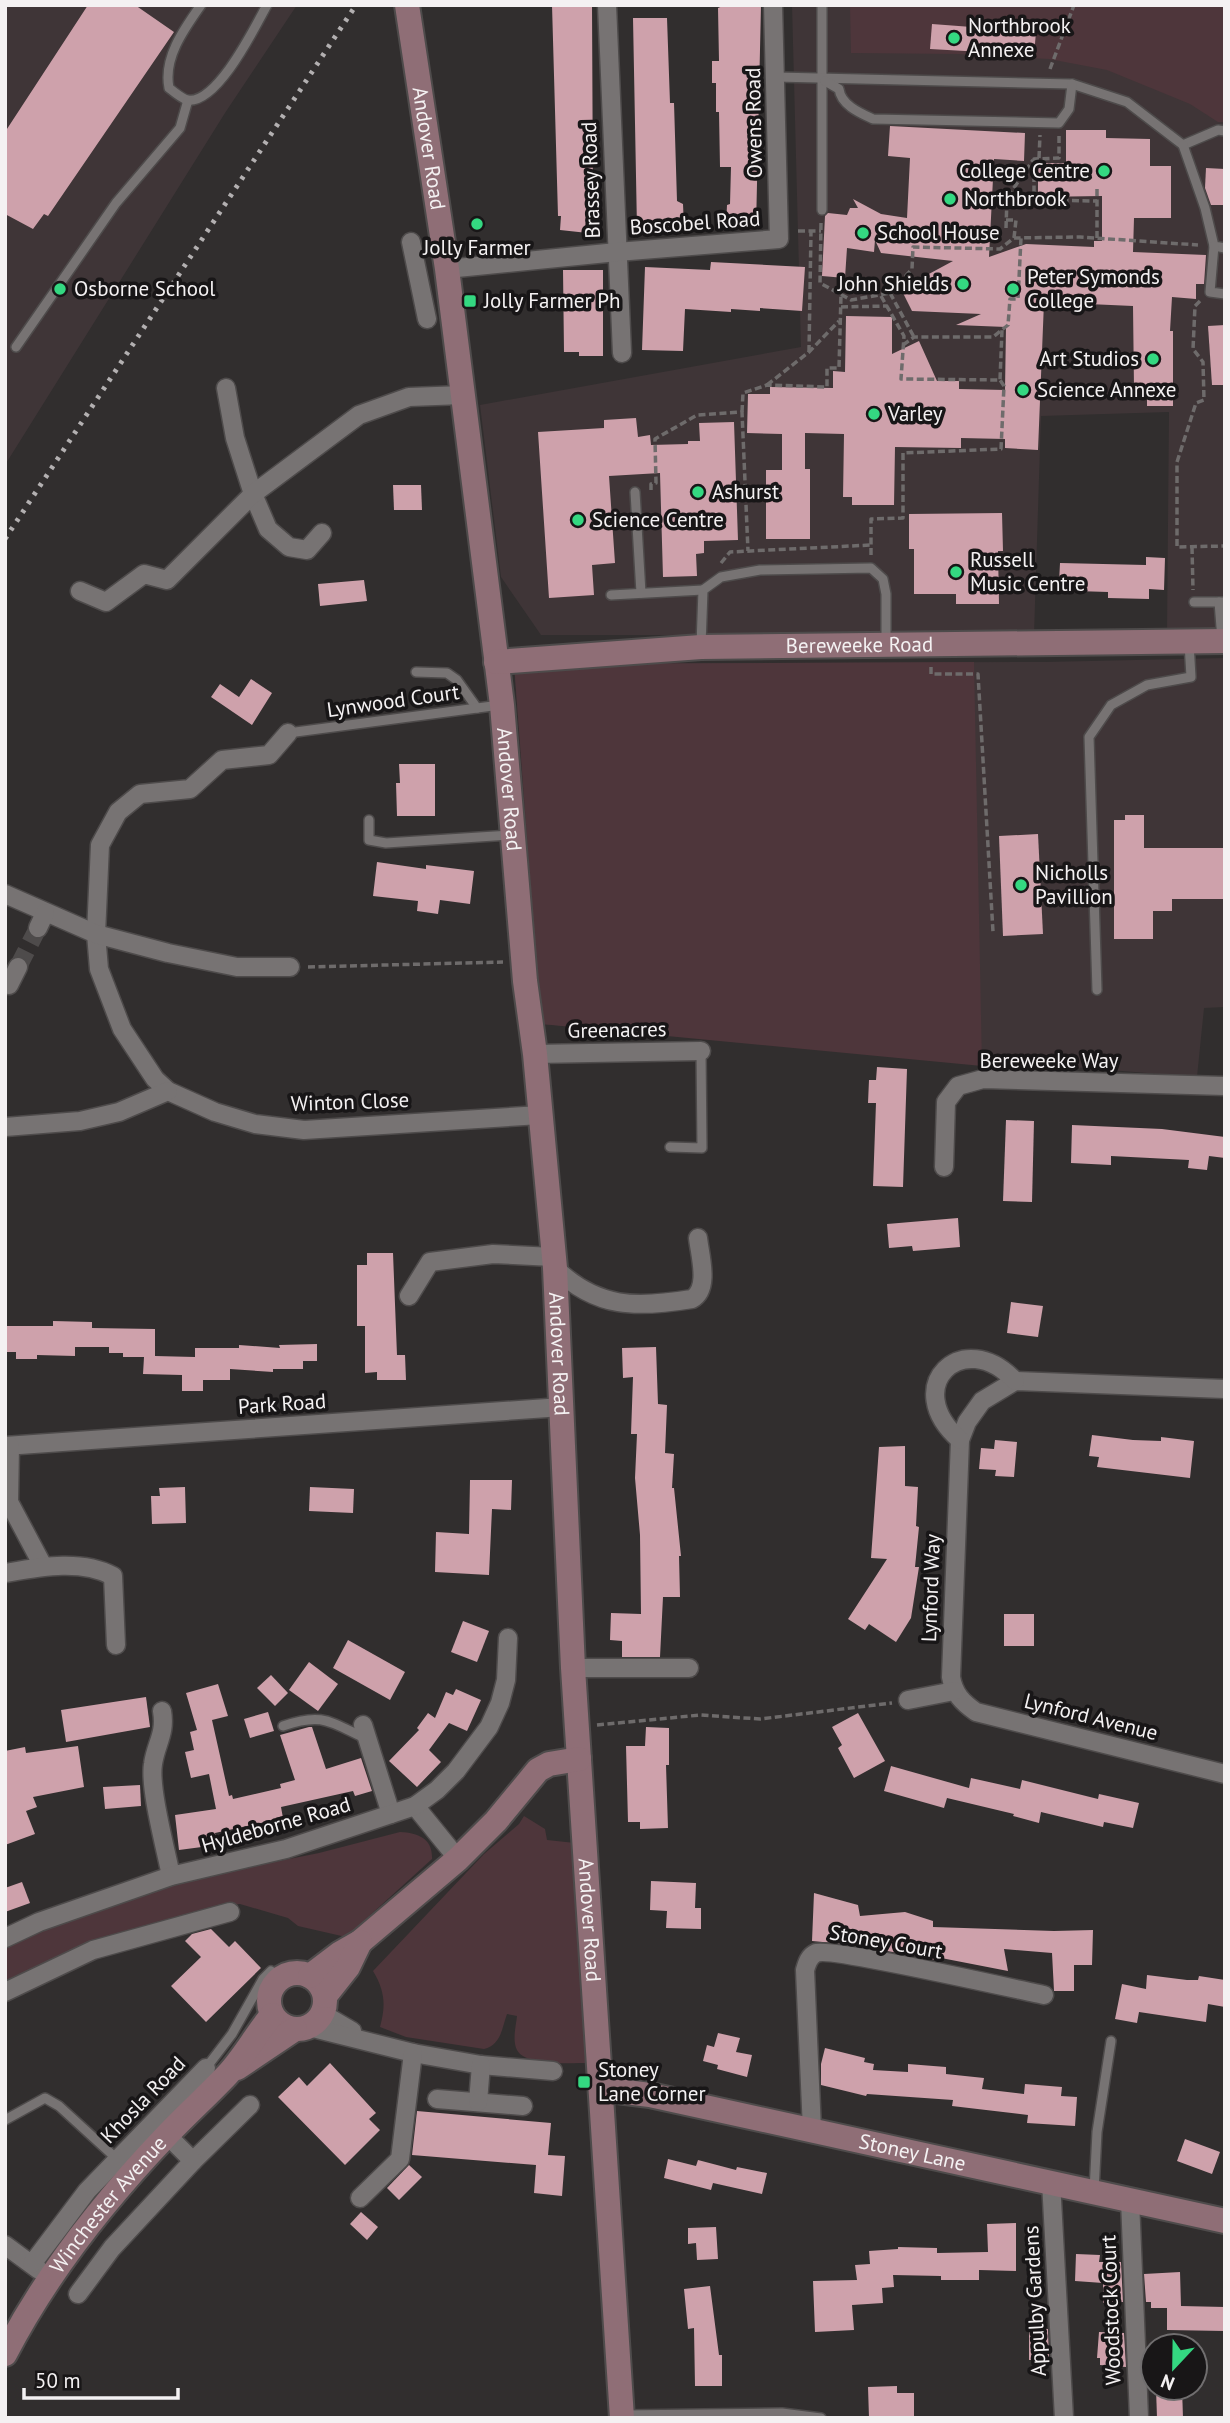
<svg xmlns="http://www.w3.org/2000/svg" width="1230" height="2423" font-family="'PT Sans',sans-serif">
<rect width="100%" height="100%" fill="#312e2e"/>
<g fill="#3f3537">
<polygon points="5,5 297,5 225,113 5,465"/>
<polygon points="792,5 1225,5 1225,634 1167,634 1169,412 1041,416 1034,635 541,635 501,577 480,405 801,347"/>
<polygon points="1225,658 1225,1007 1204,1008 1197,1077 541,1024 514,664 1045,662"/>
</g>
<g fill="#4e363b">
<polygon points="850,5 1225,5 1225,122 1218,122 1190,104 1107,70 1049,59 957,54 851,53"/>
<polygon points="974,662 982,1066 541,1024 514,664"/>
<path d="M524 1816 545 1829 547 1840 575 1843 587 2063C570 2063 525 2066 517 2050 512 2040 516 2026 517 2016L507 2014C502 2028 501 2045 484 2049L406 2037 380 2027C386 2005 385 1991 373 1971L484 1854 519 1824Z"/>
<path d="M400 1832C419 1833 433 1839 432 1859L346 1937 298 1926 288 1918 240 1904 223 1906 5 1983V1947L53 1925 203 1876 319 1853Z"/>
</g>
<g fill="#cea1ab">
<polygon points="88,5 135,5 174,32 48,216 44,214 33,229 5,214 5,132"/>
<polygon points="552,5 592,5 593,208 600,209 597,234 560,230 561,216 558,216"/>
<polygon points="725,5 761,5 756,228 726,227 727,205 730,204 731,167 720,167 719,112 716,112 716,83 712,83 712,61 719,61 718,8"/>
<polygon points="633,18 667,18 670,103 674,103 677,201 683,204 684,227 676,228 673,233 645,233 637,229"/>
<polygon points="932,24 1036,32 1034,55 930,49"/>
<polygon points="890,126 1025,133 1024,161 994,159 989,257 1026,244 1094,247 1094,241 1102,241 1102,196 1038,197 1038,163 1066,163 1066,130 1106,130 1106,138 1150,139 1150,166 1171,166 1171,218 1134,218 1133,252 1206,255 1204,284 1196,284 1196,299 1172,297 1170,331 1173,331 1173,406 1147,406 1147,388 1134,388 1133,306 1044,302 1038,450 1005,448 1005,439 961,438 961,448 895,447 894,505 852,505 852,497 843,497 844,434 805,433 805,469 810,469 810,539 766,539 766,470 782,470 782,434 747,433 748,394 770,394 770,387 833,388 833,371 845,372 846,316 892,317 892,354 919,341 937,381 959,381 959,389 1005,390 1006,327 956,325 981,314 912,311 901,289 953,261 881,253 875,240 874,252 847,248 845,278 822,276 825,216 828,213 847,215 850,208 858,208 853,199 881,214 907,218 910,158 888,156"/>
<polygon points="1206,168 1225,169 1225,205 1211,205 1205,188"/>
<polygon points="711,262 805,267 802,311 760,308 760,311 731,309 731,312 685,309 683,351 642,350 645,267 710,270"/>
<polygon points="563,270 603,270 603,356 579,356 579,352 564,352"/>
<polygon points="1225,325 1225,385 1212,385 1208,326"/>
<polygon points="636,418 638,437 650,435 651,445 688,444 688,441 700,441 699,423 734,422 738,540 704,541 704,553 696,554 697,576 663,577 660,473 609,476 615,563 592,565 594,595 549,598 538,432 604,428 604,420"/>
<polygon points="393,485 421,485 422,510 394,510"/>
<polygon points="1002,513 1003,551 998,551 999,604 956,604 956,594 914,594 914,549 909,549 909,514"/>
<polygon points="1146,557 1165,558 1164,590 1149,589 1149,599 1108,598 1108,592 1076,591 1077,584 1059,583 1060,563 1146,565"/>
<polygon points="364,580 367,601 320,606 318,584"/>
<polygon points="251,679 272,693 252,725 211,697 220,684 239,697"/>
<polygon points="399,764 435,764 435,816 397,816 396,783 400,783"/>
<polygon points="1125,815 1144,815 1144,848 1225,848 1225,899 1172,899 1172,911 1153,911 1153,939 1114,939 1114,820 1125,820"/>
<polygon points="1038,834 1043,934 1003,936 999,836"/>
<polygon points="377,862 426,869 426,865 474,871 470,904 440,900 438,914 417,911 418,901 373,896"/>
<polygon points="877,1067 907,1069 903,1187 873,1186 876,1103 868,1103 869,1080 876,1080"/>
<polygon points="1006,1120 1034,1121 1032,1202 1003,1201"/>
<polygon points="1072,1125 1162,1129 1225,1137 1225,1158 1209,1156 1207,1170 1188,1168 1189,1160 1111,1156 1111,1165 1071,1163"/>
<polygon points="958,1218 960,1247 913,1251 912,1246 889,1248 887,1224"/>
<polygon points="367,1253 393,1253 397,1355 405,1355 406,1380 377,1380 377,1372 365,1373 365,1326 357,1326 357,1265 367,1265"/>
<polygon points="1011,1302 1043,1306 1038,1337 1007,1333"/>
<polygon points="53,1321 92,1322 92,1328 155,1329 155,1356 195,1357 195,1348 239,1348 239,1345 280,1348 279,1345 317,1344 317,1361 303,1361 303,1369 273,1369 273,1372 230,1369 230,1380 203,1380 203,1391 182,1391 182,1375 143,1374 144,1357 123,1357 123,1353 109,1353 109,1347 75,1347 75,1356 37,1355 37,1359 16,1359 16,1352 5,1352 5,1326 53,1326"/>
<polygon points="656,1347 658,1404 667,1405 665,1453 674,1454 672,1488 674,1488 681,1556 679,1556 680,1597 663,1597 660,1657 622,1657 622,1641 610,1640 611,1613 641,1614 640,1535 635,1478 637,1434 631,1434 633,1377 623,1378 622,1348"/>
<polygon points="1092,1435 1133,1440 1161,1441 1161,1437 1194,1441 1190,1478 1097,1467 1099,1457 1089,1456"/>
<polygon points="995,1440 1017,1442 1014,1477 995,1476 996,1470 979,1469 981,1448 994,1449"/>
<polygon points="905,1446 905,1486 918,1487 916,1526 919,1527 915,1567 919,1567 911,1618 896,1642 869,1624 865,1630 848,1619 887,1559 871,1558 879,1447"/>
<polygon points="470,1480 512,1480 511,1510 492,1509 489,1575 435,1572 436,1532 469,1534"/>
<polygon points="185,1487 186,1523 152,1524 151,1496 160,1496 159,1488"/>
<polygon points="310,1487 354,1489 353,1513 309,1511"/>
<rect x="1004" y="1614" width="30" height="32"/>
<polygon points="463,1621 489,1631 477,1662 451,1652"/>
<polygon points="348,1640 405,1672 390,1700 333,1668"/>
<polygon points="309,1662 338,1684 318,1711 289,1690"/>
<polygon points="271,1675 288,1693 275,1706 257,1688"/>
<polygon points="218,1684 228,1716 212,1720 229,1796 232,1795 233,1799 281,1788 280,1784 295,1780 280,1735 309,1727 312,1727 326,1769 361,1758 372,1791 355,1796 353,1791 281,1807 283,1818 215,1833 217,1845 179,1850 175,1815 216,1809 209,1774 191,1778 185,1752 194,1750 190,1732 197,1730 186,1693"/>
<polygon points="456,1689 481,1700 467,1731 449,1723 429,1750 441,1762 417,1787 389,1761 419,1730 417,1728 428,1713 435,1718 446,1692 453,1695"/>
<polygon points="146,1697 150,1727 66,1742 61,1710"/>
<polygon points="268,1712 274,1731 250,1738 244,1719"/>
<polygon points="858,1713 885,1761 854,1778 838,1748 842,1745 832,1727"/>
<polygon points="646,1727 669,1728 669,1765 666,1765 668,1828 640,1829 640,1822 628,1822 626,1746 645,1746"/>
<polygon points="78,1746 84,1787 33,1797 37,1807 26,1811 35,1834 5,1845 5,1751 25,1747 26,1753"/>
<polygon points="891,1766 969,1788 971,1778 1020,1789 1022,1780 1098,1799 1099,1794 1139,1803 1133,1828 1104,1822 1103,1827 1041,1812 1039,1823 1013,1816 1014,1814 947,1798 944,1808 884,1791"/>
<polygon points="140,1785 141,1806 105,1809 103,1787"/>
<polygon points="651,1881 696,1883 695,1908 701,1908 701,1929 666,1928 667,1911 650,1910"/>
<polygon points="22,1882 30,1903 5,1912 5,1888"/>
<polygon points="814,1893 858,1905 860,1916 905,1912 933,1921 933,1927 1054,1931 1093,1930 1092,1965 1074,1965 1074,1991 1054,1991 1052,1953 1004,1949 1008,1971 936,1957 936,1960 855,1945 812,1941"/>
<polygon points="211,1929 229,1947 235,1941 261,1968 206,2022 171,1986 201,1957 185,1941 192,1934"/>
<polygon points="1147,1975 1187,1980 1198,1980 1199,1976 1225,1980 1225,2007 1208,2004 1206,2022 1139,2012 1137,2023 1115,2019 1122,1984 1146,1989"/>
<polygon points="718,2033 740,2038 736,2052 752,2055 747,2077 717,2069 718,2065 703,2061 707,2045 714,2047"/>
<polygon points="825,2048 865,2058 864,2062 874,2064 873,2070 908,2072 908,2064 946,2067 946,2074 984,2078 982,2089 1024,2094 1025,2084 1062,2087 1061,2096 1077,2097 1075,2126 1027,2123 1028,2115 952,2106 953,2100 867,2094 866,2096 821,2085 821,2064"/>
<polygon points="330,2063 376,2113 369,2119 380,2130 345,2165 278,2097 299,2077 307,2086"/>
<polygon points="417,2111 551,2123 548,2155 565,2156 562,2196 534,2193 536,2165 412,2155"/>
<polygon points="1185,2139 1220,2152 1212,2174 1177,2161"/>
<polygon points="668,2159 696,2166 698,2160 736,2170 737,2167 767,2173 762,2194 713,2183 711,2190 664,2178"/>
<polygon points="409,2165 422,2177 399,2200 387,2188"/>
<polygon points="361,2212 378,2227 367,2240 350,2224"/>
<polygon points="1016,2223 1016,2271 979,2270 979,2280 941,2280 941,2276 893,2275 894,2287 882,2288 883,2303 852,2305 854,2330 815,2332 813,2281 857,2280 855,2265 870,2264 869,2251 898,2249 898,2247 937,2248 937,2253 988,2252 987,2224"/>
<polygon points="716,2227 718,2259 697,2260 696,2243 688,2244 688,2228"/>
<polygon points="1076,2254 1100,2255 1099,2262 1121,2262 1123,2302 1103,2303 1103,2283 1075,2281"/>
<polygon points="1180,2272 1181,2306 1225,2307 1225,2331 1167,2330 1167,2308 1151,2308 1151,2302 1146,2302 1144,2274"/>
<polygon points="710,2286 719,2355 722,2355 722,2386 695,2386 694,2328 688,2329 684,2289"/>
<polygon points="1036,2328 1048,2329 1049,2359 1029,2360 1029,2332 1036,2332"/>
<polygon points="1099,2332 1124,2333 1126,2367 1100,2365 1100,2358 1097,2358"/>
<polygon points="897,2386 897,2393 914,2393 914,2418 869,2418 868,2387"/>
<polygon points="1156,2388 1182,2388 1183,2418 1157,2418"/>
</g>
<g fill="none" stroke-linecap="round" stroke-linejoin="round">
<polyline stroke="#4e4b4b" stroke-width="18" stroke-dasharray="18 9" stroke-linecap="butt" points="18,967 38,928"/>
<g stroke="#4e4b4b" stroke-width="12">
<g id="lane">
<path d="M201 5C184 29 163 58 169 88 174 92 181 98 187 100 217 105 255 27 267 5"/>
<polyline points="822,5 822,210"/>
<polyline points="776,77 1072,84 1127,102 1183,145 1218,130 1225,131"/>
<path d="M825 81 839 89C841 105 860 113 873 119L1059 123 1069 109 1072 84"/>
<polyline points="1183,145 1205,208 1214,246 1225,248"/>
<polyline points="1214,246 1210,292 1225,294"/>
<polyline points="16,347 116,203 180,128 188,100"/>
<polyline points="635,492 641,593"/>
<polyline points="611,595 703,590"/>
<polyline points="1194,602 1223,602"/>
<polyline points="1219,602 1222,640"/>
<polyline points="701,645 703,590 721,577 760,570 871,568 883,579 886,594 886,642"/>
<polyline points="416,672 447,673 457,680 477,708"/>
<polyline points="288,733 500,705"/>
<polyline points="369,820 369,840 386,843 511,835"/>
<polyline points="1097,990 1089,737 1111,705 1147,685 1191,677 1189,643"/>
<polyline points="670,1147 702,1148 701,1051"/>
<path d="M283 1726C323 1712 330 1722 367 1739"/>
<polyline points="206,2068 232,2034 263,1979 271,1971 282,1978"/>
<polyline points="5,2120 45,2098 59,2106 117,2159"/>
<polyline points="1094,2191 1097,2132 1111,2041"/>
<polyline points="623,2415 782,2413 821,2418"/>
</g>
</g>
<g stroke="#4e4b4b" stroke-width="21">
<g id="street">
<polyline points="607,5 622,353"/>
<polyline points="411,242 427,319"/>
<polyline points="447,269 617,252 779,239 773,5"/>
<polyline points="226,388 235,438 253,494 268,529 289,547 307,550 322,533"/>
<polyline points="80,591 106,602 144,574 167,580 253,494 359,415 409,397 463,395"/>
<polyline points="288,733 269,755 222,760 190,789 140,794 118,812 100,845 96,934 99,969 122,1029 155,1079 168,1091 215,1112 255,1124 304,1130 540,1115"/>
<polyline points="5,894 96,934 168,953 237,967 290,967"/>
<polyline points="38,928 45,913"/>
<polyline points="5,983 9,985 18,967"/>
<polyline points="535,1054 701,1051"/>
<polyline points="5,1127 80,1121 119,1112 168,1091"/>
<polyline points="944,1167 946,1102 958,1086 983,1079 1225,1086"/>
<path d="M555 1268C597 1309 637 1308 692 1299 710 1289 700 1256 698 1238"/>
<polyline points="409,1296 430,1262 493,1254 553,1257"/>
<path d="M1225 1389 1015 1381 982 1401 967 1422 960 1440 951 1677C954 1694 962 1702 976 1712L1225 1774"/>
<path d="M960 1440C899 1387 963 1325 1015 1381"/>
<polyline points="5,1446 562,1407"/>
<polyline points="10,1446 9,1502 43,1566"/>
<path d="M5 1573C40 1567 81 1559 113 1576L116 1645"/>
<polyline points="573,1668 689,1668"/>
<polyline points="908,1700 954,1691"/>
<path d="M162 1711C166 1734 156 1743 153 1764 149 1788 166 1850 171 1876"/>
<polyline points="363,1725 391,1814"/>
<polyline points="415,1806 458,1859"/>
<polyline points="5,1938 39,1922 171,1876 286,1849 415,1806 437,1790 456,1771 489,1727 500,1703 506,1680 508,1638"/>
<polyline points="5,1992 93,1950 230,1912"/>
<polyline points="323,2014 352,2031"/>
<polyline points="309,2027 413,2053 481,2065 553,2071"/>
<polyline points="437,2099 523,2106"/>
<polyline points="478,2102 481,2065"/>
<path d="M812 2130 805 1970C807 1963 809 1956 816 1953 830 1947 1015 1989 1044 1995"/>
<polyline points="193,2161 250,2105"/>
<polyline points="1051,2182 1064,2418"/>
<polyline points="360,2198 400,2159 413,2053"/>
<polyline points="1130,2200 1139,2418"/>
<polyline points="5,2245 39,2270"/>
<polyline points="32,2264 87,2191 206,2068"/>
<polyline points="78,2294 112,2248 193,2161 167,2135"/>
</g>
</g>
<g stroke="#4e4b4b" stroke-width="28">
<g id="secondary">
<path id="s1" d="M407 5 447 269 502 705 525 981 535 1054 555 1268 573 1668 622 2418"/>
<path id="s2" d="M496 662 701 647 1225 641"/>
<circle cx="297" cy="2001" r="28"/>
<polyline points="310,1976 339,1954 360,1942 458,1859 496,1821 538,1770 549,1764 579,1759"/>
<polyline points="325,1996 348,1967 360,1942"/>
<polyline points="237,2068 295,2029"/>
<path id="s3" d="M601 2089 650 2095 1225 2221"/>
<path id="s4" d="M5 2354C47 2273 104 2201 167 2135 187 2114 208 2095 227 2075 244 2057 256 2034 272 2015"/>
</g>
</g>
<g stroke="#6e6b6b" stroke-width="3.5" stroke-dasharray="7 3.5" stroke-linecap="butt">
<polyline points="1050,69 1074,5"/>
<polyline points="1059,136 1059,158 1034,159 1034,200 1097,201"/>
<polyline points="1039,158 1040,135"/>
<polyline points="1006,220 1016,220 1014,238"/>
<polyline points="821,223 820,283 851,300 890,293 912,269 913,247 1000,249 1014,238 1080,237 1198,245"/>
<polyline points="1006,228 1007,198 1033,160"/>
<polyline points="798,231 821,231"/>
<polyline points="1097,238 1097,187"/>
<polyline points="890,293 914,337"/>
<polyline points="881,296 904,336 901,379 1000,380 1002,330"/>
<polyline points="1200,301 1195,306 1193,349 1203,362 1204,400 1196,403 1177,462 1177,547 1225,546"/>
<polyline points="841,307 887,306"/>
<polyline points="903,345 914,337 993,337 1008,325 1010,299 1018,299 1021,238"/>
<polyline points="809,352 811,231"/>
<polyline points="767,385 809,352 839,321"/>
<polyline points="742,412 743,393 767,385 827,387 827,368 839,368 841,295"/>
<polyline points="651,490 651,484 656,483 655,439 697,415 742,412 748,551"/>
<polyline points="1192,547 1193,590"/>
<polyline points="871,555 871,519 903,518 903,453 1001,449 1004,386 1000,380"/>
<polyline points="721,563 730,552 871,545"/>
<polyline points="931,667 931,674 978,674 993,932"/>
<polyline points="308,967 503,962"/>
<polyline points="597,1725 700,1715 760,1719 892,1703"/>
</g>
<use href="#lane" stroke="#777373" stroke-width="9"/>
<use href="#street" stroke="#777373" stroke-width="18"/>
<use href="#secondary" stroke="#8f6e76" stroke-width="24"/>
<polyline stroke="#b3b0b1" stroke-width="5" stroke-dasharray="3.5 7" stroke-linecap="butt" points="5,539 356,5"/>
</g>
<g fill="#34d881" stroke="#181617" stroke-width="2.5">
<circle cx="954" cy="38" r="7"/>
<circle cx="1104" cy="171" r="7"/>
<circle cx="950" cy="199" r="7"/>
<circle cx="477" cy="224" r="7"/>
<circle cx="863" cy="233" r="7"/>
<circle cx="963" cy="284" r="7"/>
<circle cx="60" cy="289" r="7"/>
<circle cx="1013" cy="289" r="7"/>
<rect x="463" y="294" width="14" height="14" rx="3.5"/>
<circle cx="1153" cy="359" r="7"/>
<circle cx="1023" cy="390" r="7"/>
<circle cx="874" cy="414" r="7"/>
<circle cx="698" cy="492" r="7"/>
<circle cx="578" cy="520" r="7"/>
<circle cx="956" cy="572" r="7"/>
<circle cx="1021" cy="885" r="7"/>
<rect x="577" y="2075" width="14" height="14" rx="3.5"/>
</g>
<g text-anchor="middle" stroke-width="7" stroke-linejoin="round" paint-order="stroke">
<g font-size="21" fill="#f4f1f2" stroke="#181617" text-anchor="start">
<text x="968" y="33">Northbrook<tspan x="968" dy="24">Annexe</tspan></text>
<text x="1090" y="178" text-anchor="end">College Centre</text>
<text x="964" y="206">Northbrook</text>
<text x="877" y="240">School House</text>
<text x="477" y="255" text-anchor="middle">Jolly Farmer</text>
<text x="1027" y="284">Peter Symonds<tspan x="1027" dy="24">College</tspan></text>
<text x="949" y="291" text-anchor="end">John Shields</text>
<text x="74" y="296">Osborne School</text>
<text x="484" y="308">Jolly Farmer Ph</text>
<text x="1139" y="366" text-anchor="end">Art Studios</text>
<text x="1037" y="397">Science Annexe</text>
<text x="888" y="421">Varley</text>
<text x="712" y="499">Ashurst</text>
<text x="592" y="527">Science Centre</text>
<text x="970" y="567">Russell<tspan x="970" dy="24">Music Centre</tspan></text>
<text x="1035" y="880">Nicholls<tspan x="1035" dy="24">Pavillion</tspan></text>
<text x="598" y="2077">Stoney<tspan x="598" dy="24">Lane Corner</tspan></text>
</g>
<g font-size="21" fill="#f4f1f2" stroke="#181617">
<text transform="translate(754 123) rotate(-91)" y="7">Owens Road</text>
<text dy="7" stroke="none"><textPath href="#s1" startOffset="145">Andover Road</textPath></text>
<text transform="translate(591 180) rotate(-92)" y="7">Brassey Road</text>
<text transform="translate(695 223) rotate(-4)" y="7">Boscobel Road</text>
<text dy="7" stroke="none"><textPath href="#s2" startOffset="364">Bereweeke Road</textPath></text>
<text transform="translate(393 701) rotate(-8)" y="7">Lynwood Court</text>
<text dy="7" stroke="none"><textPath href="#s1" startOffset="791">Andover Road</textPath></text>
<text transform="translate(617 1030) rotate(-1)" y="7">Greenacres</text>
<text x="1049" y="1068">Bereweeke Way</text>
<text transform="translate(350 1102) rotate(-2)" y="7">Winton Close</text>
<text dy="7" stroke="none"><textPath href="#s1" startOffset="1358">Andover Road</textPath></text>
<text transform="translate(282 1404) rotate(-4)" y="7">Park Road</text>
<text transform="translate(931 1588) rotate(-88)" y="7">Lynford Way</text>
<text transform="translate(1091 1717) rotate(14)" y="7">Lynford Avenue</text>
<text transform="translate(276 1825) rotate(-16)" y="7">Hyldeborne Road</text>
<text dy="7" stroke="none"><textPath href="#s1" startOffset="1925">Andover Road</textPath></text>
<text transform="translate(886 1942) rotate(10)" y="7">Stoney Court</text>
<text transform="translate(143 2100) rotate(-46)" y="7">Khosla Road</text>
<text dy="7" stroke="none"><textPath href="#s3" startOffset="318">Stoney Lane</textPath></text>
<text dy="7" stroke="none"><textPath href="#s4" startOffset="182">Winchester Avenue</textPath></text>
<text transform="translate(1035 2301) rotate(-93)" y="7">Appulby Gardens</text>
<text transform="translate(1111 2310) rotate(-92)" y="7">Woodstock Court</text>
</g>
</g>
<rect width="1230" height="2423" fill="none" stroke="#f4f1f2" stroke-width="14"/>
<g transform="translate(1174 2367) rotate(202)"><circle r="33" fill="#181617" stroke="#706e6f" stroke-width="2"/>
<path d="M0-5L12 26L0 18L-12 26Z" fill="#34d881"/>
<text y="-10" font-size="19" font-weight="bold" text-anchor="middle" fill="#f4f1f2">N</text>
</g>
<path d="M24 2388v10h154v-10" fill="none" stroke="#f4f1f2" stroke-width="3.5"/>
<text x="35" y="2388" font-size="21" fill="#f4f1f2" stroke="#181617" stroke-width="5" paint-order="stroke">50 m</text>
</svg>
